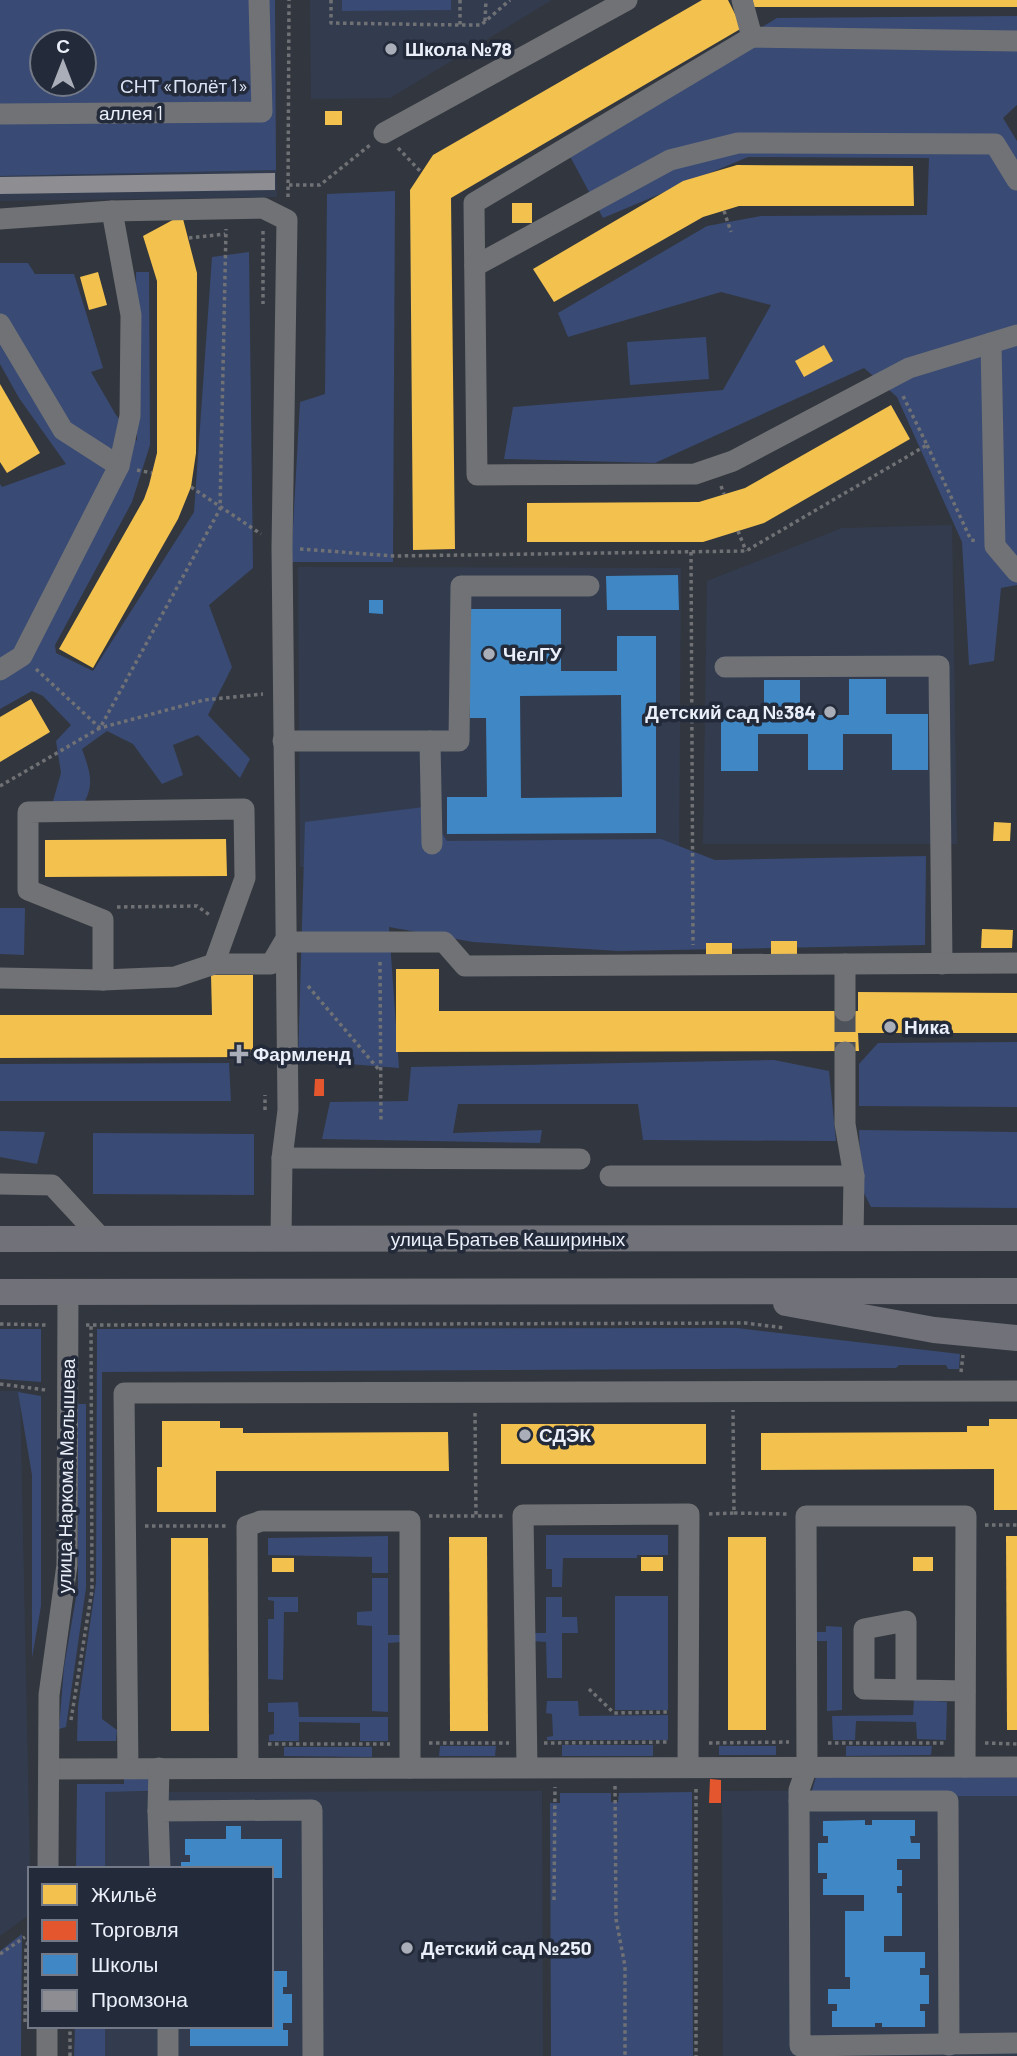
<svg xmlns="http://www.w3.org/2000/svg" width="1017" height="2056" font-family="Barlow,sans-serif">
<rect width="100%" height="100%" fill="#32363e"/>
<g fill="#333c4f">
<polygon points="310,0 552,0 390,98 311,99"/>
<polygon points="276,170 277,197 0,201 0,176"/>
<polygon points="952,525 957,844 703,844 707,581 842,528"/>
<polygon points="298,567 681,568 679,868 300,867"/>
<polygon points="0,1391 20,1391 30,1869 30,1914 0,1936"/>
<polygon points="1017,1790 1017,2056 723,2056 722,1791"/>
<polygon points="542,1791 543,2056 105,2056 105,2026 271,2026 271,1869 105,1869 105,1792"/>
</g>
<g fill="#394a74" fill-rule="evenodd">
<path d="M0 0H275L276 170 0 176ZM42 42H84V84H42Z"/>
<polygon points="342,0 451,0 451,10 342,11"/>
<polygon points="1017,16 1017,105 1003,118 1017,141 1017,585 1001,588 994,661 969,665 962,542 897,397 864,368 655,463 504,459 513,407 723,390 771,305 721,292 568,337 558,313 707,226 761,216 927,215 929,158 748,157 603,218 564,145 777,18"/>
<polygon points="395,191 393,562 291,562 300,402 325,394 327,194"/>
<path d="M249 252 253 568 209 605 232 667 208 715 250 759 240 778 198 735 173 745 183 775 162 784 133 744 107 731 82 749C89 769 95 783 84 803L53 801 61 773 56 741 71 725 43 696 32 691 0 709V484L2 487 66 464 19 398 0 364V263H28L35 274H74L103 368 91 372 116 415 137 441 136 272H149L150 445 132 502 55 645 56 653 93 671 194 512 212 257Z"/>
<polygon points="706,337 709,379 630,385 627,342"/>
<polygon points="424,807 447,841 661,839 715,860 926,856 925,945 619,951 473,942 389,927 399,1068 298,1060 305,822"/>
<polygon points="0,908 25,908 24,955 0,954"/>
<polygon points="1017,1042 1017,1107 859,1106 859,1064 878,1043"/>
<polygon points="774,1060 829,1071 836,1141 643,1140 638,1104 458,1104 453,1133 542,1130 540,1143 322,1139 330,1102 408,1101 411,1067"/>
<polygon points="229,1063 231,1101 0,1101 0,1064"/>
<polygon points="859,1130 1017,1132 1017,1208 871,1207 861,1187"/>
<polygon points="0,1131 45,1132 37,1164 0,1157"/>
<polygon points="93,1133 254,1134 254,1195 93,1194"/>
<polygon points="737,1328 960,1354 959,1369 948,1369 946,1365 899,1365 896,1368 102,1372 102,1719 117,1730 116,1741 77,1741 78,1706 96,1583 97,1329"/>
<polygon points="0,1329 41,1329 41,1382 0,1379"/>
<polygon points="18,1392 41,1396 41,1606 32,1658 32,1475"/>
<polygon points="78,1404 86,1404 86,1588 66,1727 59,1729 64,1667 78,1586"/>
<polygon points="546,1535 668,1535 668,1555 637,1555 637,1558 563,1558 562,1587 552,1587 552,1569 546,1569"/>
<polygon points="388,1536 388,1573 372,1573 372,1557 268,1555 268,1538"/>
<polygon points="372,1578 388,1578 388,1635 403,1635 403,1642 388,1643 388,1712 372,1711 372,1626 357,1625 357,1612 372,1611"/>
<rect x="615" y="1596" width="53" height="114"/>
<polygon points="268,1597 298,1597 298,1612 284,1612 283,1680 268,1679 268,1619 274,1619 274,1601 268,1600"/>
<polygon points="546,1597 562,1597 562,1617 577,1617 578,1633 562,1633 562,1678 547,1678 546,1642 532,1641 531,1633 546,1633"/>
<polygon points="826,1626 842,1627 842,1710 827,1711 827,1641 812,1641 812,1632 826,1632"/>
<polygon points="914,1699 947,1702 946,1740 917,1739 916,1722 856,1721 855,1740 833,1740 832,1716 913,1715"/>
<polygon points="547,1701 578,1701 579,1716 668,1715 668,1740 547,1740 547,1737 553,1736 552,1714 546,1713"/>
<polygon points="298,1702 299,1717 388,1717 388,1741 360,1741 360,1723 299,1722 299,1741 269,1741 269,1735 274,1734 274,1712 268,1712 268,1703"/>
<rect x="562" y="1745" width="91" height="11"/>
<polygon points="440,1746 496,1746 495,1756 439,1756"/>
<rect x="719" y="1746" width="57" height="9"/>
<polygon points="846,1746 932,1746 931,1755 846,1756"/>
<polygon points="284,1747 372,1747 372,1757 284,1756"/>
<polygon points="816,1777 1017,1777 1017,1796 816,1796 812,1790"/>
<polygon points="124,1778 152,1778 153,1791 105,1792 105,1869 76,1869 77,1784 124,1784"/>
<polygon points="692,1792 693,2056 551,2056 550,1803 560,1803 560,1793 611,1793 611,1802 618,1802 619,1793"/>
<polygon points="22,1934 21,2056 0,2056 0,1951"/>
<polygon points="75,2026 105,2026 105,2056 74,2056"/>
</g>
<g fill="#f2c14e">
<polygon points="702,0 728,0 742,28 451,198 455,549 413,550 410,190 433,155"/>
<rect x="753" y="0" width="264" height="7"/>
<rect x="325" y="111" width="17" height="14"/>
<polygon points="737,165 913,166 914,206 739,206 703,217 554,302 533,269 683,181"/>
<rect x="512" y="203" width="20" height="20"/>
<polygon points="182,215 197,273 196,453 191,487 178,519 93,668 59,649 144,499 149,485 157,453 157,281 143,236"/>
<polygon points="98,272 107,305 89,310 80,277"/>
<polygon points="824,345 833,361 804,377 795,361"/>
<polygon points="0,384 40,453 7,473 0,462"/>
<polygon points="891,405 910,439 764,523 703,542 527,542 527,503 699,502 745,488"/>
<polygon points="31,699 50,732 0,762 0,717"/>
<polygon points="994,822 1011,823 1010,841 993,841"/>
<polygon points="226,839 227,876 45,877 45,840"/>
<polygon points="982,929 1013,930 1012,948 981,948"/>
<rect x="771" y="941" width="26" height="16"/>
<rect x="706" y="943" width="26" height="17"/>
<polygon points="396,969 439,969 439,1011 858,1011 858,992 1017,993 1017,1033 858,1033 859,1051 396,1052"/>
<polygon points="211,975 253,975 253,1057 0,1058 0,1015 212,1015"/>
<polygon points="989,1419 1017,1419 1017,1510 994,1510 994,1469 761,1470 761,1433 967,1432 967,1426 989,1426"/>
<polygon points="162,1421 220,1421 220,1428 243,1428 243,1433 448,1432 449,1471 216,1471 216,1512 157,1512 157,1467 162,1467"/>
<rect x="501" y="1424" width="205" height="40"/>
<polygon points="1006,1536 1017,1536 1017,1730 1007,1730"/>
<polygon points="449,1537 487,1537 488,1731 450,1731"/>
<rect x="728" y="1537" width="38" height="193"/>
<polygon points="171,1538 208,1538 209,1731 171,1731"/>
<rect x="641" y="1557" width="22" height="14"/>
<rect x="913" y="1557" width="20" height="14"/>
<rect x="272" y="1558" width="22" height="14"/>
</g>
<g fill="#e4572e">
<polygon points="315,1079 324,1079 324,1096 314,1096"/>
<polygon points="710,1779 721,1780 721,1803 709,1803"/>
</g>
<g fill="#3f88c5" fill-rule="evenodd">
<polygon points="678,575 679,610 607,610 606,576"/>
<polygon points="369,600 383,600 383,614 369,613"/>
<path d="M470 609H561V671H617V636H656V833L447 834V797H487L486 718H470ZM621 695 622 797 521 798 520 696Z"/>
<polygon points="849,679 886,679 886,714 928,714 928,770 892,770 892,734 843,734 843,770 808,770 808,734 758,734 758,771 721,771 721,716 764,716 764,680 800,680 800,715 849,715"/>
<polygon points="865,1820 865,1825 872,1825 872,1820 915,1820 915,1836 910,1836 911,1843 920,1843 920,1859 897,1859 897,1870 902,1870 902,1886 897,1886 897,1893 902,1893 902,1936 884,1936 884,1952 925,1952 925,1968 920,1968 920,1975 929,1975 929,2004 920,2004 920,2011 925,2011 925,2027 882,2027 882,2023 875,2023 875,2027 832,2027 832,2011 837,2011 837,2004 828,2004 828,1989 850,1989 850,1977 845,1977 845,1911 864,1911 864,1895 823,1895 823,1879 827,1879 827,1873 818,1873 818,1843 828,1843 828,1836 823,1836 823,1821"/>
<polygon points="226,1826 241,1826 241,1839 282,1839 282,1878 271,1878 271,1869 181,1869 181,1862 190,1862 190,1855 185,1855 185,1839 226,1839"/>
<polygon points="271,1971 287,1971 287,1987 283,1987 283,1994 292,1994 292,2023 283,2023 283,2030 288,2030 288,2046 190,2046 190,2026 271,2026"/>
</g>
<polygon fill="#8d8d92" points="275,173 275,190 0,194 0,177"/>
<g fill="none" stroke-linecap="round" stroke-linejoin="round">
<polyline stroke="#4e525a" stroke-width="21" stroke-dasharray="21 10" stroke-linecap="butt" points="845,1011 845,1052"/>
<g stroke="#6f7175" stroke-width="3.5" stroke-dasharray="3.5 3.5" stroke-linecap="butt">
<polyline points="331,0 331,23 460,25 481,25 510,0"/>
<polyline points="460,0 460,25"/>
<polyline points="485,21 486,0"/>
<polyline points="398,148 421,172"/>
<polyline points="289,185 320,185 370,145"/>
<polyline points="288,197 289,0"/>
<polyline points="724,211 731,232"/>
<polyline points="263,231 263,304"/>
<polyline points="189,238 225,234"/>
<polyline points="927,445 971,540 977,541"/>
<polyline points="137,470 152,473"/>
<polyline points="721,486 724,494"/>
<polyline points="191,487 261,534"/>
<polyline points="738,531 746,551"/>
<polyline points="300,549 394,556 746,551 927,445 902,394"/>
<polyline points="691,552 693,945"/>
<polyline points="36,669 100,728 204,700 263,694"/>
<polyline points="0,786 100,728 220,509 226,229"/>
<polyline points="117,907 197,906 211,916"/>
<polyline points="380,962 381,1123"/>
<polyline points="308,986 380,1071"/>
<polyline points="265,1110 265,1095"/>
<polyline points="0,1324 47,1325"/>
<polyline points="86,1325 745,1323 785,1328"/>
<polyline points="961,1372 963,1355"/>
<polyline points="0,1384 46,1390"/>
<polyline points="475,1413 476,1516"/>
<polyline points="734,1513 788,1514"/>
<polyline points="709,1514 734,1513 733,1410"/>
<polyline points="429,1516 505,1516"/>
<polyline points="985,1525 1017,1525"/>
<polyline points="145,1526 228,1526"/>
<polyline points="589,1689 614,1713 669,1712"/>
<polyline points="71,1720 92,1590 91,1325"/>
<polyline points="429,1743 509,1743"/>
<polyline points="544,1743 670,1742"/>
<polyline points="709,1743 789,1742"/>
<polyline points="828,1743 946,1743"/>
<polyline points="985,1743 1017,1744"/>
<polyline points="268,1744 390,1744"/>
<polyline points="615,1786 616,1919 625,1966 625,2056"/>
<polyline points="696,1789 696,2056"/>
<polyline points="554,1900 555,1787"/>
<polyline points="0,1954 25,1937"/>
<polyline points="25,2022 26,1946 30,1939"/>
<polyline points="70,2056 70,2026"/>
</g>
<g stroke="#707275" stroke-width="21">
<polyline points="742,0 752,37"/>
<polyline points="1017,41 752,37 474,203 477,475 695,474 733,461 909,368 1017,335"/>
<polyline points="0,114 262,112 259,0"/>
<polyline points="384,133 627,0"/>
<polyline points="0,219 112,211 263,208 287,220 282,548 288,1110 282,1158 281,1239"/>
<polyline points="475,266 670,160 738,143 995,144 1017,180"/>
<polyline points="0,324 63,430 119,466"/>
<polyline points="991,343 995,546 1017,572"/>
<polyline points="725,667 939,666 942,964"/>
<polyline points="0,670 22,656 119,466 130,416 131,315 112,211"/>
<polyline points="283,741 459,741 461,586 589,586"/>
<polyline points="430,741 432,844"/>
<polyline points="845,964 845,1011"/>
<polyline points="0,978 103,980 175,977 214,964 271,964 284,942 444,942 465,966 1017,963"/>
<polyline points="103,980 103,920 28,890 28,812 244,809 245,878 214,964"/>
<polyline points="845,1052 845,1124 854,1176 853,1238"/>
<polyline points="282,1158 580,1159"/>
<polyline points="610,1176 854,1176"/>
<polyline points="0,1184 52,1185 103,1240"/>
<polyline points="906,1689 906,1621 864,1629 864,1689 965,1691"/>
<polyline points="527,1767 523,1515 689,1514 688,1767"/>
<polyline points="965,1767 966,1516 806,1516 807,1767 799,1790 800,2046 1017,2043"/>
<polyline points="128,1768 124,1393 1017,1391"/>
<polyline points="248,1768 247,1526 261,1521 410,1521 410,1768"/>
<polyline points="49,1769 1017,1767"/>
<polyline points="799,1801 948,1801 949,2045"/>
<polyline points="158,1811 159,1768"/>
<polyline points="48,1869 49,1695 67,1565 68,1292"/>
<polyline points="160,1869 158,1811 312,1810 313,2056"/>
<polyline points="47,2056 47,2026"/>
<polyline points="168,2056 168,2026"/>
</g>
<g stroke="#717279" stroke-width="26">
<polyline points="0,1239 1017,1238"/>
<polyline points="0,1292 1017,1291"/>
<polyline points="786,1303 934,1330 1017,1338"/>
</g>
</g>
<g fill="#aaaeb8" stroke="#232a39" stroke-width="2.5">
<circle cx="391" cy="49" r="7"/>
<circle cx="489" cy="654" r="7"/>
<circle cx="830" cy="712" r="7"/>
<circle cx="890" cy="1027" r="7"/>
<path d="M235.5 1043.5h7v7h7v7h-7v7h-7v-7h-7v-7h7z"/>
<circle cx="525" cy="1435" r="7"/>
<circle cx="407" cy="1948" r="7"/>
</g>
<g text-anchor="middle" stroke-width="7" stroke-linejoin="round" paint-order="stroke">
<g font-size="19" font-weight="bold" fill="#eaeff9" stroke="#232a39" text-anchor="start">
<text x="405" y="56">Школа №78</text>
<text x="503" y="661">ЧелГУ</text>
<text x="816" y="719" text-anchor="end">Детский сад №384</text>
<text x="904" y="1034">Ника</text>
<text x="253" y="1061">Фармленд</text>
<text x="539" y="1442">СДЭК</text>
<text x="421" y="1955">Детский сад №250</text>
</g>
<g font-size="19" fill="#dae3f5" stroke="#232a39">
<text x="184" y="93">СНТ «Полёт 1»</text>
</g>
<g font-size="19" fill="#eaeff9" stroke="#232a39">
<text x="131" y="120">аллея 1</text>
<text x="508" y="1246">улица Братьев Кашириных</text>
<text transform="translate(66 1476) rotate(-89)" y="7">улица Наркома Малышева</text>
</g>
</g>
<rect x="28" y="1867" width="245" height="161" fill="#232a39" stroke="#737986" stroke-width="2"/>
<rect x="42" y="1884" width="35" height="21" fill="#f2c14e" stroke="#737986" stroke-width="2"/>
<text x="91" y="1902" font-size="21" fill="#eaeff9">Жильё</text>
<rect x="42" y="1920" width="35" height="21" fill="#e4572e" stroke="#737986" stroke-width="2"/>
<text x="91" y="1937" font-size="21" fill="#eaeff9">Торговля</text>
<rect x="42" y="1954" width="35" height="21" fill="#3f88c5" stroke="#737986" stroke-width="2"/>
<text x="91" y="1972" font-size="21" fill="#eaeff9">Школы</text>
<rect x="42" y="1990" width="35" height="21" fill="#8d8d92" stroke="#737986" stroke-width="2"/>
<text x="91" y="2007" font-size="21" fill="#eaeff9">Промзона</text>
<g transform="translate(63 63)"><circle r="33" fill="#232a39" stroke="#737986" stroke-width="2"/>
<path d="M0-5L12 26L0 18L-12 26Z" fill="#aaaeb8"/>
<text y="-10" font-size="19" font-weight="bold" text-anchor="middle" fill="#eaeff9">С</text>
</g>
</svg>
